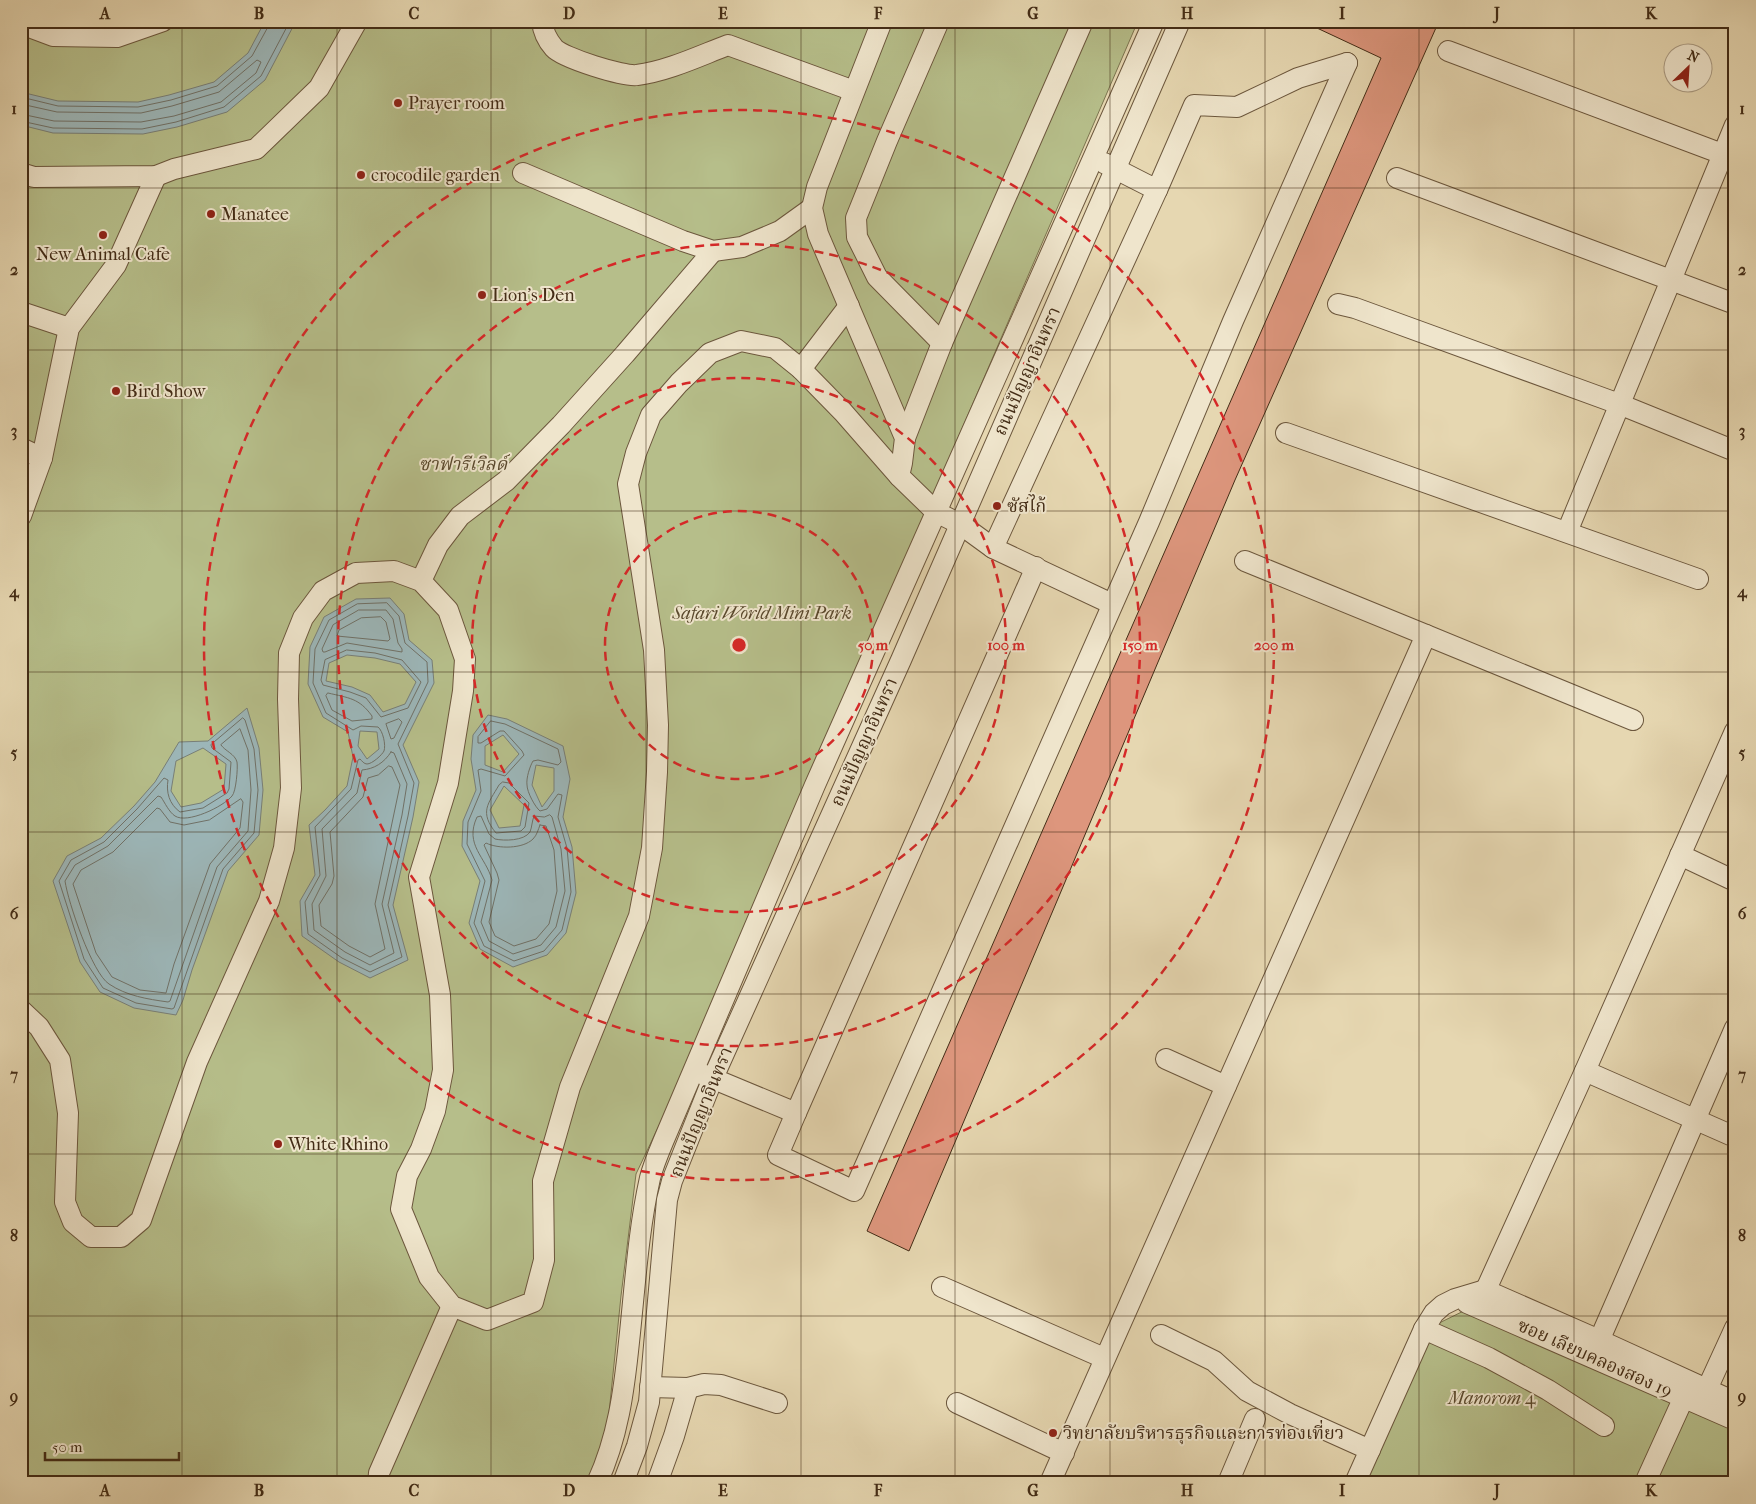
<svg xmlns="http://www.w3.org/2000/svg" width="1756" height="1504" font-family="'IM FELL French Canon','Noto Serif Thai',serif">
<rect width="100%" height="100%" fill="#e6d7b1"/>
<filter id="stains"><feTurbulence type="fractalNoise" baseFrequency=".004" numOctaves="4"/><feColorMatrix values="0 0 0 0 .2 0 0 0 0 .09 0 0 0 0 .02 0 0 0 .5 -.17"/></filter>
<radialGradient id="worn" r=".72"><stop offset=".6" stop-color="#630" stop-opacity="0"/><stop offset="1" stop-color="#630" stop-opacity=".3"/></radialGradient>
<g fill="#b6be8a" stroke="#7c7550">
<polygon points="21,21 1138,21 683,1075 636,1174 621,1296 609,1413 600,1458 587,1483 34,1483 21,1478"/>
<polygon points="1484,1301 1735,1412 1735,1483 1362,1483 1431,1327"/>
</g>
<g fill="#9cb6b8" stroke="#787f77" fill-rule="evenodd">
<polygon points="265,21 296,21 265,80 227,112 177,127 143,134 53,133 21,125 21,92 58,101 138,102 169,95 214,82 248,53"/>
<path d="M390 598 404 614 409 640 432 660 434 683 403 745 419 782 413 817 393 905 408 960 370 978 339 962 302 936 300 901 315 875 309 825 325 810 347 786 353 757 348 732 323 717 308 684 310 647 324 617 356 599ZM347 655 375 658 400 664 416 682 405 704 383 712 370 695 352 687 326 681 329 663ZM360 731 377 732 379 749 367 759 358 746Z"/>
<path d="M247 708 259 748 263 790 259 835 228 871 192 970 183 1000 176 1015 134 1008 100 992 80 962 53 881 67 856 101 838 134 806 155 782 179 742 208 741ZM203 748 226 764 224 789 201 803 181 807 171 791 176 761Z"/>
<path d="M488 715 507 719 563 746 570 779 563 817 572 847 576 893 566 933 547 955 513 967 480 949 469 923 480 881 462 846 463 821 476 790 471 759 473 735ZM503 735 519 754 503 772 485 765V746ZM536 765 554 768V791L542 807 532 785ZM504 786 524 805 520 826 499 828 490 810Z"/>
</g>
<g fill="none" stroke-linecap="round" stroke-linejoin="round">
<g stroke="#707167" stroke-width="1">
<polyline points="21,97 58,106 138,107 171,100 217,86 252,56 269,25 269,21"/>
<polyline points="21,104 57,112 141,113 172,106 219,92 257,60 261,62 256,73 221,102 174,116 141,122 54,121 21,114"/>
<polyline points="21,121 53,128 142,129 176,122 224,107 261,76 290,21"/>
<path d="M387 603 399 616 405 643 427 662 428 682 398 744 414 783 408 816 388 905 402 957 370 972 342 958 308 934 305 902 320 875 315 827 351 789 358 760 360 759C362 761 364 764 367 764 372 764 382 755 384 751 386 745 383 731 378 727L361 726 353 730 326 713 313 683 315 649 329 620 357 604Z"/>
<polygon points="359,610 386,610 393,619 398,643 402,649 402,652 347,643 325,652 323,652 322,649 333,625"/>
<polygon points="381,617 386,622 390,639 388,641 337,636 339,630 361,618"/>
<polygon points="347,650 375,653 402,660 421,682 408,708 381,717 366,698 350,692 323,685 321,680 325,660"/>
<path d="M328 693C349 698 359 698 372 716V719L352 721 332 710 326 696Z"/>
<path d="M243 718 245 720 254 749 258 790 254 833 223 869 174 1008 172 1009 136 1003 103 988 84 959 59 881 71 860 104 842 137 809 164 778 168 780C166 792 169 804 180 812L203 808 227 793 229 789 231 762 212 748 211 745Z"/>
<polygon points="399,719 402,722 394,738 391,739 386,724"/>
<path d="M491 721 505 724 558 749 561 762 558 765 538 760 533 761C530 766 526 778 527 785 527 792 535 807 540 811L547 809 558 794 562 795 558 817 567 848 571 892 562 930 544 951 514 961 484 946 474 923 485 881 467 844 468 822 481 791 478 770 481 769 505 776 524 755 522 751 504 731H500L481 743H478V737Z"/>
<path d="M240 729 248 750 251 790 248 831 217 867 170 1001 168 1002C147 999 127 996 109 984 92 973 68 902 65 881L75 865 108 846 158 796 161 797C165 803 169 812 175 816 187 824 223 807 232 796 236 792 238 768 237 762 235 754 225 751 221 745Z"/>
<path d="M391 752 394 753 407 784 402 815 382 904 394 953 370 965 345 952 314 930 312 904 326 876 322 829 357 793 362 770C374 769 384 763 391 752Z"/>
<polygon points="389,766 392,767 400,785 375,904 385,949 370,957 349,946 321,926 319,905 332,884 334,876 330,832 363,797 368,778 378,775"/>
<path d="M503 782 509 783 529 803 525 827 521 831 496 833C479 812 488 804 499 785Z"/>
<polygon points="241,799 243,802 240,828 210,864 174,964 166,993 140,990 112,977 96,953 73,884 81,870 113,852 157,808 160,809 170,822 184,825 209,820"/>
<path d="M550 815 552 817 561 849 565 891 556 927 541 945 513 954 489 941 481 922 492 880C486 857 464 845 477 817L481 816 489 834 495 839C504 841 524 841 530 832 532 827 532 821 534 816L544 817Z"/>
<path d="M540 825 546 826 554 850 557 891 549 924 536 939 514 946 495 936 489 922 499 880 497 873 484 845 486 843C498 849 523 849 533 839 537 835 538 830 540 825Z"/>
</g>
</g>
<polygon fill="#dd967d" stroke="#432c16" points="1302,21 1439,21 1235,480 909,1251 867,1231 1381,58"/>
<g fill="none" stroke-linecap="round" stroke-linejoin="round">
<g stroke="#6c573d" stroke-width="22">
<g id="minor">
<path d="M542 21C543 32 547 40 554 48 563 58 624 77 637 75 668 71 699 56 728 45L854 91"/>
<polyline points="882,21 817,187 812,208 818,234 905,438 902,463 899,476"/>
<polyline points="939,21 887,141 856,218 857,237 877,277 942,343"/>
<polyline points="21,24 53,36 117,37 163,21"/>
<polyline points="1448,51 1733,158"/>
<polyline points="1104,163 1157,190 1194,105 1237,107 1298,78 1347,63"/>
<polyline points="21,173 34,177 156,176 174,169 256,149 319,88 357,21"/>
<polyline points="523,173 683,241 713,251 742,247 780,231 812,208"/>
<polyline points="1397,178 1735,304"/>
<polyline points="1338,304 1355,308 1619,404 1735,451"/>
<polyline points="21,312 69,328"/>
<polyline points="801,369 849,306"/>
<polyline points="1286,433 1698,579"/>
<polyline points="905,438 942,343 1083,21"/>
<polyline points="21,448 42,458"/>
<polyline points="21,516 42,458 69,328 116,265 156,176"/>
<polyline points="1567,532 1735,125"/>
<polyline points="993,548 1157,190"/>
<polyline points="421,581 438,545 460,516 506,481 561,425 625,354 713,251"/>
<polyline points="1426,635 1633,720"/>
<polyline points="1680,855 1735,881"/>
<polyline points="21,1010 39,1027 60,1060 68,1113 65,1202 73,1222 91,1237 121,1237 141,1220 197,1062 269,901 284,848 291,788 288,699 289,653 303,618 323,591 356,573 394,571 421,581 448,610 465,659 463,691 448,783 419,877 440,995 443,1070 435,1111 421,1149 407,1176 401,1209 429,1277 452,1306 487,1320 533,1302 544,1260 543,1181 570,1087 639,916 652,848 657,772 658,725 654,650 628,484 636,453 651,415 679,383 710,353 741,341 775,348 801,369 843,412 899,476 936,512 960,524 993,548 1112,604"/>
<polyline points="1166,1059 1226,1086"/>
<polyline points="1585,1071 1735,1137"/>
<polyline points="702,1074 796,1113 1036,567"/>
<polyline points="796,1113 778,1155 854,1191 1149,522 1233,321 1347,63"/>
<polyline points="942,1287 1104,1358"/>
<polyline points="1467,1303 1735,1420"/>
<polyline points="1478,1307 1585,1071 1735,731"/>
<polyline points="1424,1329 1489,1358 1548,1390 1604,1426"/>
<polyline points="1161,1335 1214,1361 1247,1391 1290,1414 1370,1450"/>
<polyline points="1592,1357 1735,1028"/>
<polyline points="650,1387 688,1388 704,1384 721,1385 777,1403"/>
<polyline points="1702,1400 1735,1328"/>
<polyline points="957,1403 1064,1453"/>
<polyline points="378,1483 379,1473 452,1306"/>
<path d="M597 1483C618 1437 624 1391 629 1342 635 1287 638 1232 650 1178 653 1166 658 1154 663 1142L815 785 1154 21"/>
<polyline points="623,1483 637,1446 649,1402 667,1200 672,1181 713,1078 901,660 1180,21"/>
<polyline points="657,1483 674,1436 688,1388"/>
<polyline points="1050,1483 1426,635 1245,561"/>
<polyline points="1228,1483 1255,1419"/>
<polyline points="1355,1483 1424,1329 1434,1313 1443,1305 1455,1299 1485,1290 1599,1340 1735,1402"/>
<polyline points="1645,1483 1689,1386"/>
</g>
</g>
<use href="#minor" stroke="#efe5cc" stroke-width="20"/>
</g>
<path fill="none" stroke="#432c16" stroke-width="1" stroke-opacity="0.55" d="M182 21V1483M337 21V1483M491 21V1483M646 21V1483M801 21V1483M955 21V1483M1110 21V1483M1265 21V1483M1419 21V1483M1574 21V1483M21 188H1735M21 350H1735M21 511H1735M21 672H1735M21 832H1735M21 994H1735M21 1154H1735M21 1316H1735"/>
<g fill="none" stroke="#d62828" stroke-width="2.5" stroke-dasharray="9 6">
<circle cx="739" cy="645" r="134"/>
<circle cx="739" cy="645" r="267"/>
<circle cx="739" cy="645" r="401"/>
<circle cx="739" cy="645" r="535"/>
</g>
<g fill="#8f2418" stroke="#efe5cc" stroke-width="2">
<circle cx="398" cy="103" r="5"/>
<circle cx="361" cy="175" r="5"/>
<circle cx="211" cy="214" r="5"/>
<circle cx="103" cy="235" r="5"/>
<circle cx="482" cy="295" r="5"/>
<circle cx="116" cy="391" r="5"/>
<circle cx="997" cy="506" r="5"/>
<circle cx="278" cy="1144" r="5"/>
<circle cx="1053" cy="1433" r="5"/>
</g>
<g text-anchor="middle" stroke-width="4" stroke-linejoin="round" paint-order="stroke">
<g font-size="18" fill="#432c16" stroke="#efe5cc" text-anchor="start">
<text x="408" y="109">Prayer room</text>
<text x="371" y="181">crocodile garden</text>
<text x="221" y="220">Manatee</text>
<text x="103" y="260" text-anchor="middle">New Animal Cafe</text>
<text x="492" y="301">Lion's Den</text>
<text x="126" y="397">Bird Show</text>
<text x="1007" y="512">ซัสไก้</text>
<text x="288" y="1150">White Rhino</text>
<text x="1063" y="1439">วิทยาลัยบริหารธุรกิจและการท่องเที่ยว</text>
</g>
<g font-size="18" fill="#432c16" stroke="#efe5cc">
<text transform="translate(1027 371) rotate(-66)" y="6">ถนนปัญญาอินทรา</text>
<text transform="translate(864 742) rotate(-66)" y="6">ถนนปัญญาอินทรา</text>
<text transform="translate(701 1112) rotate(-68)" y="6">ถนนปัญญาอินทรา</text>
<text transform="translate(1595 1358) rotate(24)" y="6">ซอย เลียบคลองสอง 19</text>
</g>
<g font-size="18" font-style="italic" fill="#5a492d" stroke="#efe5cc">
<text x="463" y="470">ซาฟารีเวิลด์</text>
<text x="762" y="619">Safari World Mini Park</text>
<text x="1492" y="1404">Manorom 4</text>
</g>
</g>
<circle cx="739" cy="645" r="8" fill="#d62828" stroke="#efe5cc" stroke-width="2.5"/>
<g font-size="15" text-anchor="middle" font-weight="bold" fill="#d62828" stroke="#efe5cc" stroke-width="4" stroke-linejoin="round" paint-order="stroke">
<text x="873" y="650">50 m</text>
<text x="1006" y="650">100 m</text>
<text x="1140" y="650">150 m</text>
<text x="1274" y="650">200 m</text>
</g>
<rect width="1756" height="1504" fill="none" stroke="#e6d7b1" stroke-width="55"/>
<g transform="translate(1688 68) rotate(25)"><circle r="24" fill="#efe5cc" stroke="#aa9b83"/>
<path d="M0-4L9 19L0 12L-9 19Z" fill="#8f2418"/>
<text y="-8" font-size="14" font-weight="bold" text-anchor="middle" fill="#432c16">N</text>
</g>
<path d="M45 1452v8h134v-8" fill="none" stroke="#432c16" stroke-width="2.5"/>
<text x="52" y="1452" font-size="15" fill="#432c16" stroke="#efe5cc" stroke-width="4" paint-order="stroke">50 m</text>
<rect x="28" y="28" width="1700" height="1448" fill="none" stroke="#432c16" stroke-width="2"/>
<g font-size="16" text-anchor="middle" font-weight="bold" fill="#432c16">
<text x="105" y="19">A</text>
<text x="259" y="19">B</text>
<text x="414" y="19">C</text>
<text x="569" y="19">D</text>
<text x="723" y="19">E</text>
<text x="878" y="19">F</text>
<text x="1033" y="19">G</text>
<text x="1187" y="19">H</text>
<text x="1342" y="19">I</text>
<text x="1497" y="19">J</text>
<text x="1651" y="19">K</text>
<text x="14" y="114">1</text>
<text x="1742" y="114">1</text>
<text x="14" y="275">2</text>
<text x="1742" y="275">2</text>
<text x="14" y="436">3</text>
<text x="1742" y="436">3</text>
<text x="14" y="597">4</text>
<text x="1742" y="597">4</text>
<text x="14" y="758">5</text>
<text x="1742" y="758">5</text>
<text x="14" y="919">6</text>
<text x="1742" y="919">6</text>
<text x="14" y="1080">7</text>
<text x="1742" y="1080">7</text>
<text x="14" y="1241">8</text>
<text x="1742" y="1241">8</text>
<text x="14" y="1402">9</text>
<text x="1742" y="1402">9</text>
<text x="105" y="1496">A</text>
<text x="259" y="1496">B</text>
<text x="414" y="1496">C</text>
<text x="569" y="1496">D</text>
<text x="723" y="1496">E</text>
<text x="878" y="1496">F</text>
<text x="1033" y="1496">G</text>
<text x="1187" y="1496">H</text>
<text x="1342" y="1496">I</text>
<text x="1497" y="1496">J</text>
<text x="1651" y="1496">K</text>
</g>
<rect width="100%" height="100%" filter="url(#stains)"/>
<rect width="100%" height="100%" fill="url(#worn)"/>
</svg>
